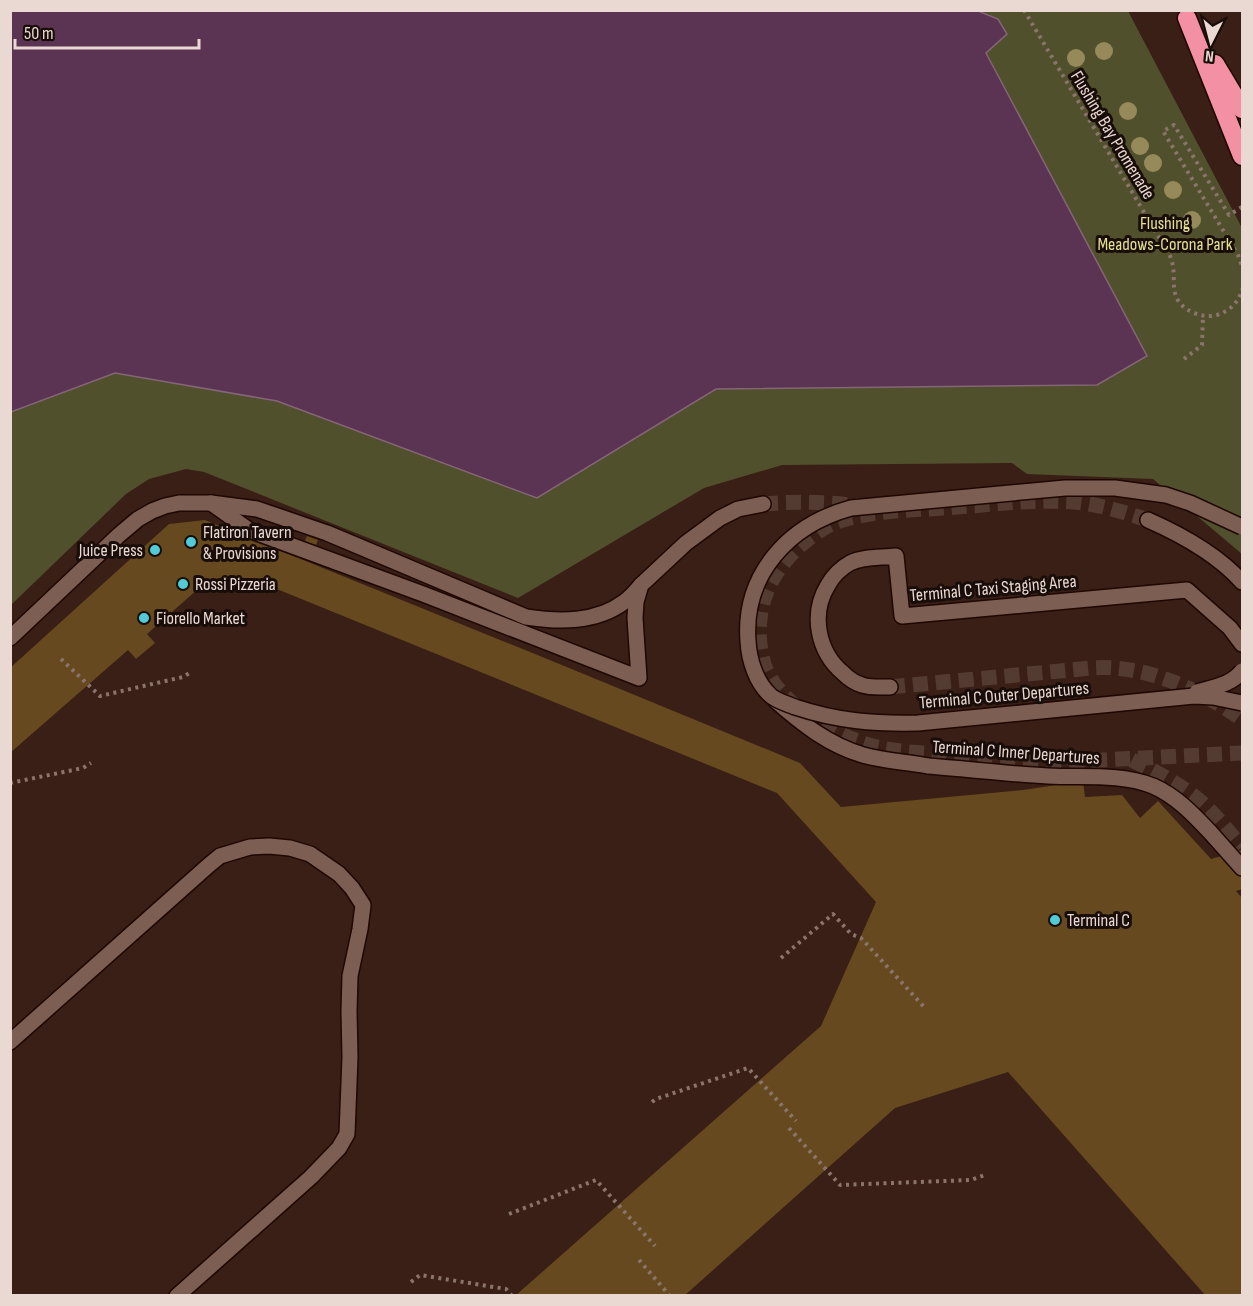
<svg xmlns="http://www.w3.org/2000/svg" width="1253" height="1306" font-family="'Sofia Sans Condensed',sans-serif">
<rect width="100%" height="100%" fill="#391f16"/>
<polygon fill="#51502c" points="11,11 1128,11 1242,228 1242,554 1153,479 1027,474 1012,463 782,465 704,488 518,598 204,472 186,469 149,479 126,494 11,605"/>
<polygon fill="#5a3452" stroke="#856578" stroke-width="1.5" points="11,10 978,11 998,19 1007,34 986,53 1147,356 1097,385 716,389 537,498 277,401 115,373 11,412"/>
<g fill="#66491f">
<polygon points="205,520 557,663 800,763 841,807 1023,790 1083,781 1085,797 1122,795 1140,818 1158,801 1211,859 1242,850 1242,889 1236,891 1242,898 1242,1296 1206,1296 1008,1072 895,1108 684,1296 515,1296 821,1026 876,902 777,793 267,585 198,589 147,634 155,643 136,659 128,650 10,753 10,668 169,524"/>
<polygon points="307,536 318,540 316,545 305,541"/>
</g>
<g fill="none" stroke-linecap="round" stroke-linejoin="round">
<g stroke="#543b32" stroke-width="15" stroke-dasharray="15 8" stroke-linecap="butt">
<path d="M763 504C796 501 827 502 859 506"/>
<path d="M1148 520C1123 512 1099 504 1073 502 1031 499 988 505 946 508 912 510 854 511 826 527 792 547 763 580 760 620 758 634 760 650 764 664 776 701 826 730 860 742 884 751 911 752 936 754 971 758 1005 762 1040 763L1242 753"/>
<path d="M890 687 1091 668C1145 664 1198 689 1242 719"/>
<path d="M1132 760C1152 770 1172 780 1190 793 1210 807 1226 829 1242 847"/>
</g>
<g stroke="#1f0802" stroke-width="18">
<g id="minor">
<polyline points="211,503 249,530 423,594 639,678 635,618 636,602 641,585 686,543 720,518 738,509 763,504"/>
<path d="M1148 520C1182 535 1217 554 1242 582"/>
<path d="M10 638 119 535 138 519 152 511 165 506 179 503H211L257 509 327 533 358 546 526 617C559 622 596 623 624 602 631 597 636 591 641 585"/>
<path d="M890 687C881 687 871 688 862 685 855 683 849 679 843 673 818 652 810 614 828 585 833 576 841 568 850 563 864 556 882 558 896 556L902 616 1187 590 1230 628 1242 644"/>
<path d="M776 701C802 724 829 745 863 755 884 761 907 762 928 766"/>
<polyline points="1210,832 1242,868"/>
<polyline points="10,1042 209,865 220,856 250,847 269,846 290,848 310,854 339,874 352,888 363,905 360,929 350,976 349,1011 350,1057 347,1134 339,1148 311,1177 177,1296"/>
</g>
</g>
<g stroke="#1f0802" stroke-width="21">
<g id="highway">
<polyline points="1187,18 1242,156"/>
<polyline points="1215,64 1242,109"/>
</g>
</g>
<g stroke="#8a746c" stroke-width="4" stroke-dasharray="3 4.5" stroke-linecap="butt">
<path d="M1024 10 1170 256C1180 278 1163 299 1194 313 1202 316 1209 317 1217 315 1230 311 1239 302 1242 289"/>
<polyline points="1242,207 1229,215 1174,125 1163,131 1238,255 1242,266"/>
<polyline points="1184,359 1202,345 1203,316"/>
<polyline points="61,659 100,696 183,677 191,672"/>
<polyline points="10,783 83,768 91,763"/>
<polyline points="781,958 833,914 851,934 861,938 925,1008"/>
<polyline points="652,1102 656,1099 748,1068 796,1121"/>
<polyline points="789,1128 840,1185 971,1180 985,1175"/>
<polyline points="509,1214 596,1180 655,1246"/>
<polyline points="639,1260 670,1296"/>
<polyline points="411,1282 420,1275 506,1289 512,1296"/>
</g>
<use href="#minor" stroke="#7c5e53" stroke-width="15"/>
<use href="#highway" stroke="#f390a3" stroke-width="18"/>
<g stroke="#1f0802" stroke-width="18" stroke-linecap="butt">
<g id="minor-bridge">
<path d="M1242 527 1190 503 1166 495 1115 488H1065L851 508C789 525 743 574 748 641 749 660 756 682 770 695 776 701 788 704 795 707 837 721 874 724 918 723L1194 696 1213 697 1242 703"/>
<path d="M1197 692C1214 687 1231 685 1242 671"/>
<path d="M928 766C968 769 1008 774 1048 776 1082 778 1120 773 1153 786 1176 796 1193 814 1210 832"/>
</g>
</g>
<use href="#minor-bridge" stroke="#7c5e53" stroke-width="15"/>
</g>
<g fill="#978a5a">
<circle cx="1104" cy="51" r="9"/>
<circle cx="1076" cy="58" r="9"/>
<circle cx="1128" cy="111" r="9"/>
<circle cx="1140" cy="146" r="9"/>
<circle cx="1153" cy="163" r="9"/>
<circle cx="1173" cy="190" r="9"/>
<circle cx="1192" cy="220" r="9"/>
</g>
<g fill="#52cbd8" stroke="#180d09" stroke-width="2">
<circle cx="191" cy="542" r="6"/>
<circle cx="155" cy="550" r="6"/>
<circle cx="183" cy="584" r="6"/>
<circle cx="144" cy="618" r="6"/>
<circle cx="1055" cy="920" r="6"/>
</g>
<g text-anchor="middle" stroke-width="6" stroke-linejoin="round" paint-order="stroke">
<g font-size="18" fill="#ead8d2" stroke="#180d09">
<text transform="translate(1113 135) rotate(59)" y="6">Flushing Bay Promenade</text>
<text transform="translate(993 588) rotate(-5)" y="6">Terminal C Taxi Staging Area</text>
<text transform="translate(1004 695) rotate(-5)" y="6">Terminal C Outer Departures</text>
<text transform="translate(1016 752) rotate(4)" y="6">Terminal C Inner Departures</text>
</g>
<g font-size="18" fill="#e4e192" stroke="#180d09">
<text x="1165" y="229">Flushing<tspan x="1165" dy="21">Meadows-Corona Park</tspan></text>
</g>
<g font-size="18" fill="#ead8d2" stroke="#180d09" text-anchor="start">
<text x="203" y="538">Flatiron Tavern<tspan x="203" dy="21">&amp; Provisions</tspan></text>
<text x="143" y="556" text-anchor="end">Juice Press</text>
<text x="195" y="590">Rossi Pizzeria</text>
<text x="156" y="624">Fiorello Market</text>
<text x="1067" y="926">Terminal C</text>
</g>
</g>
<rect width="1253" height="1306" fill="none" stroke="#ead8d2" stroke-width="24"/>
<g transform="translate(1211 42) rotate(186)" stroke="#180d09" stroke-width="4.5" paint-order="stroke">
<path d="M0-4.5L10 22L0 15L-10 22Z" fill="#ead8d2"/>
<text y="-9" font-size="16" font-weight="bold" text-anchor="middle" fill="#ead8d2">N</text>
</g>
<path d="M15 39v9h184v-9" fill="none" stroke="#ead8d2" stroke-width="3"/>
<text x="24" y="39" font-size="18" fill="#ead8d2" stroke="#180d09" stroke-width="4.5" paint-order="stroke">50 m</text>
</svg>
